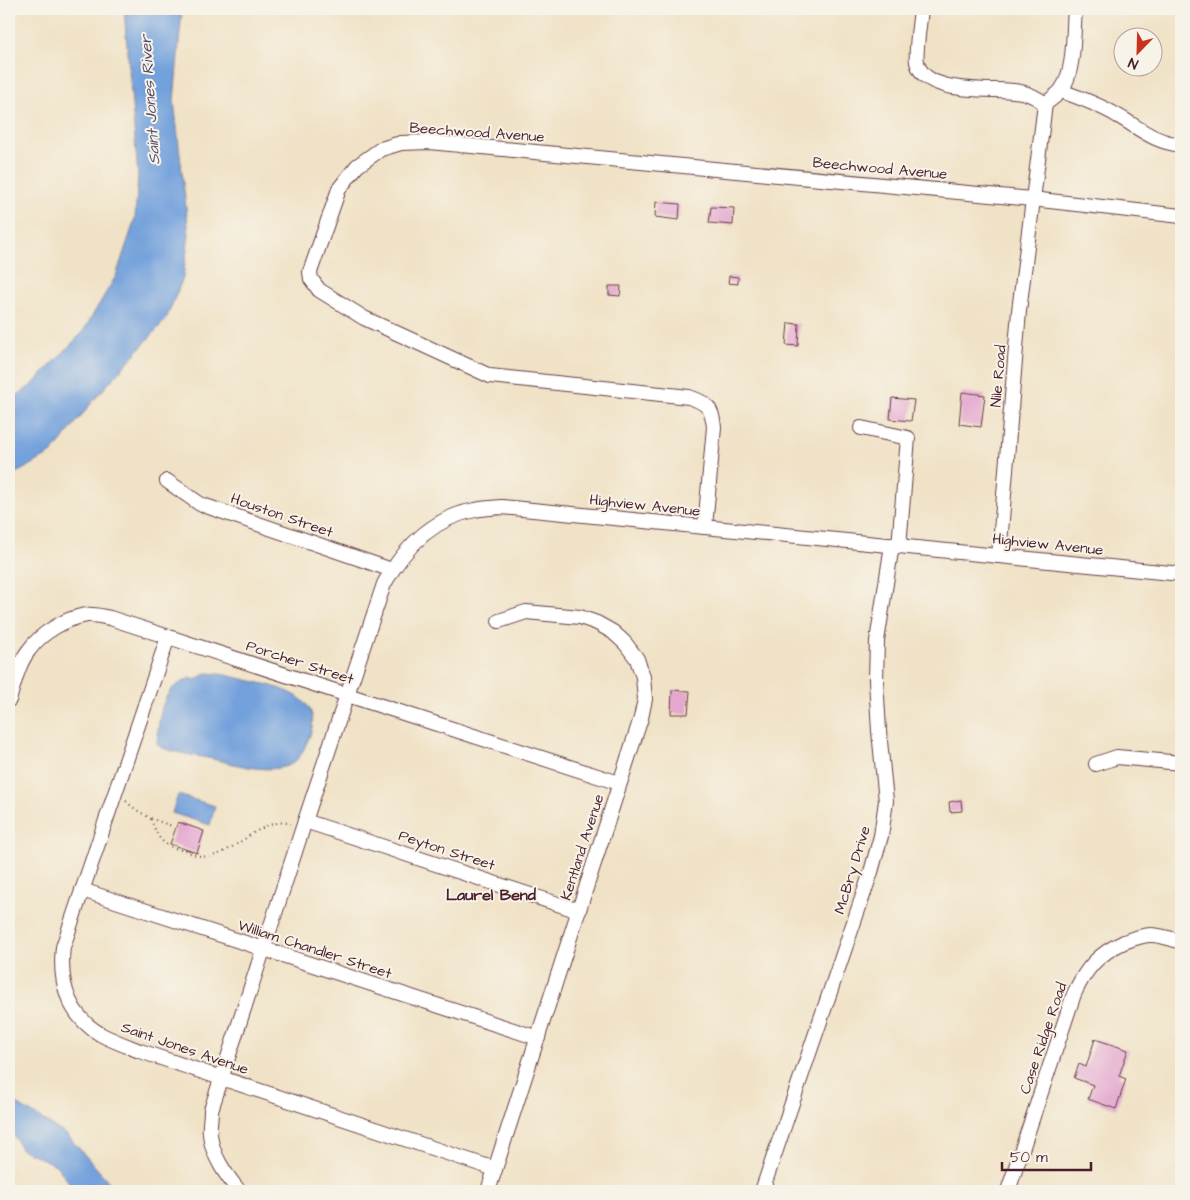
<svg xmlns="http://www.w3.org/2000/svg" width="1190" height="1200" font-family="'Architects Daughter',sans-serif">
<rect width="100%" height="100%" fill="#f7f3e8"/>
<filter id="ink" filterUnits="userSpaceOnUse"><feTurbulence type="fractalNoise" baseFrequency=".02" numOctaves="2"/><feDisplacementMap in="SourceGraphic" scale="10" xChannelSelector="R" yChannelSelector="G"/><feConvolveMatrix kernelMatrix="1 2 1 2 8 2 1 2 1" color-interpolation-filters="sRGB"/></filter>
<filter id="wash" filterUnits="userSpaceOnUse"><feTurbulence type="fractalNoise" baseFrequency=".0096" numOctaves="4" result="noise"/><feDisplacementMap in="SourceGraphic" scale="20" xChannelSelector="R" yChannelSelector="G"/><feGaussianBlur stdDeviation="1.12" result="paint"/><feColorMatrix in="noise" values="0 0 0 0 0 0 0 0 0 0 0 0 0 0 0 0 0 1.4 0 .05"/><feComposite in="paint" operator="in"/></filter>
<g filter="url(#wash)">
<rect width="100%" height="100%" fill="#f0e2c6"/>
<g fill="#73a1dc" stroke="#5e6084">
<polygon points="124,9 182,9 174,101 189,235 183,278 166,319 93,401 52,453 20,471 9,475 9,401 32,385 82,333 116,276 135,219 138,176"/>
<path d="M206 673C220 673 234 677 247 680 278 687 328 696 308 740 303 751 299 762 287 766 262 774 233 763 208 758 192 755 175 753 160 747L157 744C158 727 160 701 172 689 177 684 184 682 190 678L195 680Z"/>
<polygon points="178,795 215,806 210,825 172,813"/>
<polygon points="9,1099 67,1135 117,1191 73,1191 71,1185 56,1165 21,1149 9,1126"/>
</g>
<g id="blocks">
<g fill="#e4a8cf">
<polygon points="656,202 680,204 679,220 655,217"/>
<polygon points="711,207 734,208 733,225 709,223"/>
<polygon points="729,276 738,277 738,284 728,283"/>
<polygon points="609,286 621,286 620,296 609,295"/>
<polygon points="788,323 799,324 798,346 786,345"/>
<polygon points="962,392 985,395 981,427 959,424"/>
<polygon points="892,398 914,400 911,421 890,419"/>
<polygon points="672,690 690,691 688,714 671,714"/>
<polygon points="961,800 962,811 950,812 949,802"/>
<polygon points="178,822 204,831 197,853 170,844"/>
<polygon points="1095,1039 1128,1050 1119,1076 1126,1079 1116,1109 1088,1099 1093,1085 1074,1078 1079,1064 1086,1067"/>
</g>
</g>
</g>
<g filter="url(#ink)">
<use href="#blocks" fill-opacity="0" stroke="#633c42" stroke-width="1"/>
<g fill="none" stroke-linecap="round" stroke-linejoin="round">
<g stroke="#633c42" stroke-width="16">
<g id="minor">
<path d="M921 9C920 21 915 52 917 62 924 97 996 87 1021 92 1030 94 1038 98 1045 104 1051 99 1058 95 1062 89 1075 70 1073 32 1075 9"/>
<path d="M1061 91C1081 98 1100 105 1118 116 1141 129 1154 142 1181 145"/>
<polyline points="861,428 908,438 899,546"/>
<polyline points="167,481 200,504 392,570"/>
<path d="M705 527 714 427C712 407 707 403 689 397L490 376 364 318 319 290 311 279 310 272 339 189 357 166 381 149 401 143 429 142 1032 199 1181 216"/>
<polyline points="999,556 1019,311 1045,104"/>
<path d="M168 637 63 947C59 982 68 1015 100 1034 113 1041 127 1046 140 1051L495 1169"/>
<path d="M9 700C14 684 18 664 29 650 41 633 66 618 87 615 94 614 103 617 110 618L619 783"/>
<polyline points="1096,764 1117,757 1181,763"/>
<polyline points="305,821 579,911"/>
<polyline points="82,890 538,1038"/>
<path d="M239 1191C226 1175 212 1156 210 1134 209 1127 211 1118 211 1110L305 821 384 584C404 548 432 518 475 510 484 508 493 508 502 507L1181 574"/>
<polyline points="488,1191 641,718 645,699 643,677 637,659 625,643 613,632 597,623 580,617 526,612 499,621"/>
<polyline points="762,1191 871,872 881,836 886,801 879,731 876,680 877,641 892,545"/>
<path d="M1008 1191 1074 994C1086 968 1098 954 1124 942 1132 939 1142 935 1151 935 1161 935 1172 939 1181 942"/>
</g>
</g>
<g stroke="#633c42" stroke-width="2" stroke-dasharray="1 4" stroke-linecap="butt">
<path d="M126 801C139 814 154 820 172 826"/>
<path d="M151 819C158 838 161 845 181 850 191 853 200 858 211 856 237 852 263 815 291 824"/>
</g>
<use href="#minor" stroke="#fff" stroke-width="14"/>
</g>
</g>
<g text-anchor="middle" stroke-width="4" stroke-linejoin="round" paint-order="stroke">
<g font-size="15" fill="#4a1f2b" stroke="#f7f3e8">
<text transform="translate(477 132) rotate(4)" y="5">Beechwood Avenue</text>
<text transform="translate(880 168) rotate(5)" y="5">Beechwood Avenue</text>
<text transform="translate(998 376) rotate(-85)" y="5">Nile Road</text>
<text transform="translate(645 505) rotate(6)" y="5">Highview Avenue</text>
<text transform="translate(282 515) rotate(19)" y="5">Houston Street</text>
<text transform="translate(1048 544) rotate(6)" y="5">Highview Avenue</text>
<text transform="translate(300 662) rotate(18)" y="5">Porcher Street</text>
<text transform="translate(582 847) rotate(-72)" y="5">Kentland Avenue</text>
<text transform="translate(447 850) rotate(18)" y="5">Peyton Street</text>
<text transform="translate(852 870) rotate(-73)" y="5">McBry Drive</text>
<text transform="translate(315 949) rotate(18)" y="5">William Chandler Street</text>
<text transform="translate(1043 1038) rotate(-71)" y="5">Case Ridge Road</text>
<text transform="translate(185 1048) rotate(19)" y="5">Saint Jones Avenue</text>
</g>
<g font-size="16" font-style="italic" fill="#584c69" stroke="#f7f3e8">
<text transform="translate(149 100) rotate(-94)" y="6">Saint Jones River</text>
</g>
<g font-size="16" font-weight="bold" fill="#4a1f2b" stroke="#f7f3e8">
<text x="491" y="900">Laurel Bend</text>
</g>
</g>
<rect width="1190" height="1200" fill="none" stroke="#f7f3e8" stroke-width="30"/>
<g transform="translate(1138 52) rotate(203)"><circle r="24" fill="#f7f3e8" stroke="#b29e9c"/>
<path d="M0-4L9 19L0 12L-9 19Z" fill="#c8321e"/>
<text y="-8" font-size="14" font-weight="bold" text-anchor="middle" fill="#4a1f2b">N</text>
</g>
<path d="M1002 1162v8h89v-8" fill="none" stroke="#4a1f2b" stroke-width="2.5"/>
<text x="1010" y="1162" font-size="15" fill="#4a1f2b" stroke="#f7f3e8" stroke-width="4" paint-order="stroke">50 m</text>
</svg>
